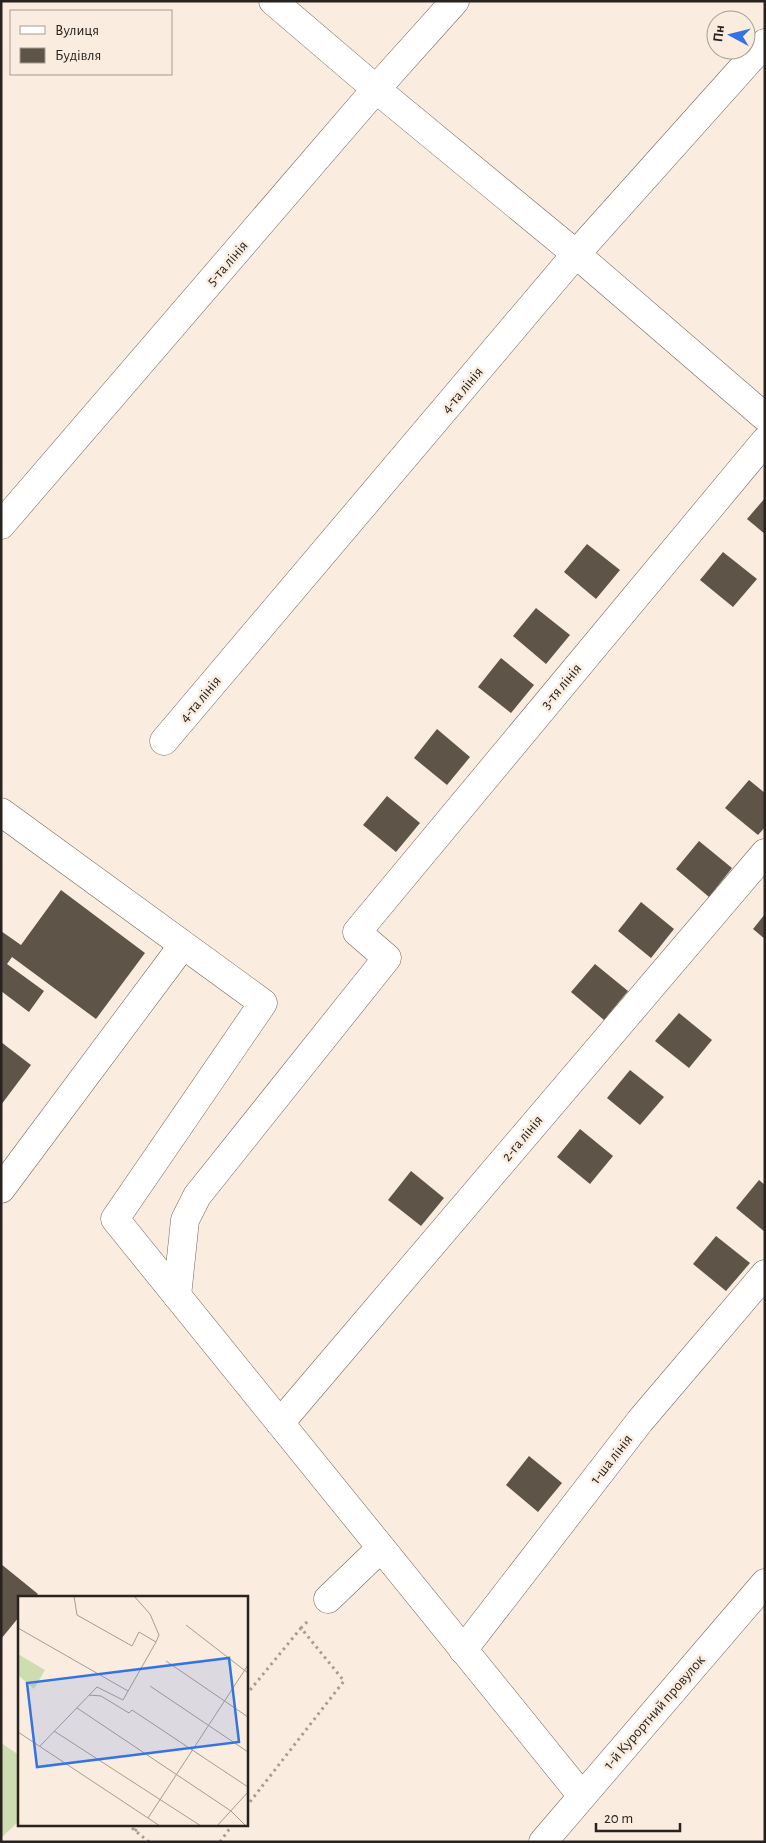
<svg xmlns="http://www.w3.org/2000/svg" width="766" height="1843" font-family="'Alegreya Sans',sans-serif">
<rect width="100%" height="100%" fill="#faede0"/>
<polygon fill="#ceddb1" points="1,1743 19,1755 19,1821 1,1838"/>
<g fill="#5e5448">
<polygon points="765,498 765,534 747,519"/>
<polygon points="587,544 620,570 596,599 564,572"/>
<polygon points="723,552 757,579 733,607 700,580"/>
<polygon points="536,608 570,635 546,664 513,636"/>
<polygon points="501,658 534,685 511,713 478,687"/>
<polygon points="437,729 470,757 447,785 414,758"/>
<polygon points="749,780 765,793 765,827 758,835 725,808"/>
<polygon points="387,796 420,823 396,852 363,825"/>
<polygon points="699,841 732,868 709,897 676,869"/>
<polygon points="61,890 145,953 96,1019 12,957 7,964 44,991 29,1012 1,991 1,931 21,945"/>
<polygon points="641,902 674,929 651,958 618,931"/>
<polygon points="765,914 765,939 753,929"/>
<polygon points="595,964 628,991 604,1020 571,992"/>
<polygon points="679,1013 712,1040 689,1068 655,1041"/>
<polygon points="1,1042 31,1065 1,1105"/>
<polygon points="630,1070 664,1097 640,1125 607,1098"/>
<polygon points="580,1129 613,1156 590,1184 557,1157"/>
<polygon points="411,1171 444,1198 421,1226 388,1200"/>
<polygon points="759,1180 765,1185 765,1232 736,1208"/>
<polygon points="716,1236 750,1263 726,1291 693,1264"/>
<polygon points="529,1456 562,1483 538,1512 506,1485"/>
<polygon points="1,1564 38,1594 35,1597 19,1597 19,1617 1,1639"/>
</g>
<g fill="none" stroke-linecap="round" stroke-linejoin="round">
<g stroke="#70655a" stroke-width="29">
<g id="minor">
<polyline points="273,1 376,89 576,254 765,417"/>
<polyline points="1,525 376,89 455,1"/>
<polyline points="164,741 576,254 765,43"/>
<polyline points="1,812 263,1003 115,1219 582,1796"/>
<polyline points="1,1189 183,945"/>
<polyline points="177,1296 185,1220 197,1196 387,958 357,932 765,441"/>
<polyline points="280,1423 765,853"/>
<polyline points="328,1599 381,1548"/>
<polyline points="463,1650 640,1421 765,1274"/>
<polyline points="543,1842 765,1583"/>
</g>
</g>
<g stroke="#a69c93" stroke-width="3" stroke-dasharray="2.5 4" stroke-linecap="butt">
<polyline points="246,1695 301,1628"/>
<polyline points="246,1807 344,1681 301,1628 309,1620"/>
<polyline points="127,1824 149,1842"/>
<polyline points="135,1831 141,1824"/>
<polyline points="220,1842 233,1824"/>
</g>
<use href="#minor" stroke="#fff" stroke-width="28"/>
</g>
<g text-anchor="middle" stroke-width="5" stroke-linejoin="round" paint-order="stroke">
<g font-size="15" fill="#28231e" stroke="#faede0">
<text transform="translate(227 263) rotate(-49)" y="5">5-та лінія</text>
<text transform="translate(462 390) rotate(-50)" y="5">4-та лінія</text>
<text transform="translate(561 686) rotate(-50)" y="5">3-тя лінія</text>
<text transform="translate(200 699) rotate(-50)" y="5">4-та лінія</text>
<text transform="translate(522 1138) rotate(-50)" y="5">2-га лінія</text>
<text transform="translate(611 1459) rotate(-52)" y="5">1-ша лінія</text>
<text transform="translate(654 1712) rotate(-49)" y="5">1-й Курортний провулок</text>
</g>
</g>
<g transform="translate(18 1596)">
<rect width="230" height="230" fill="#faede0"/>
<path d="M0 58 27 74 16 93 0 79Z" fill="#ceddb1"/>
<path fill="none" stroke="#a69c92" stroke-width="1" d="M116 0 132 18 141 39 138 46M168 29 230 77M0 32 110 95M148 65 230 121M132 90 230 156M71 99 83 100 111 117 114 114 230 191M59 112 213 215 228 230M36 135 183 230M0 136 142 230M22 150 79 91 105 104 138 46 121 36 114 50 59 19 56 0M130 222 230 69M199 230 230 196"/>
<path fill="#3474e2" fill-opacity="0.15" stroke="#3474e2" stroke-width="2.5" d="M211 62 221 146 19 171 9 87Z"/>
<rect width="230" height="230" fill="none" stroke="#28231e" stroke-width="2.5"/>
</g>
<rect width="766" height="1843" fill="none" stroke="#28231e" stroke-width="5"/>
<rect x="10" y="10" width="162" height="65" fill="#faede0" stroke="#a69c92"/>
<rect x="20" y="26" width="25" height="8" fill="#ffffff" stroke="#a69c92"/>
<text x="55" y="35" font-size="15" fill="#28231e">Вулиця</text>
<rect x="20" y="48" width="25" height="15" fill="#5e5448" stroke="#a69c92"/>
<text x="55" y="60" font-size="15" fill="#28231e">Будівля</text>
<g transform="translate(731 35) rotate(277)"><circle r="24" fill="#faede0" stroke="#a69c92"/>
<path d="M0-4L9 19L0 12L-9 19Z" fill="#3474e2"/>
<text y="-8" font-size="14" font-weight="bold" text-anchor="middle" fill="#28231e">Пн</text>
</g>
<path d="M596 1823v8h84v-8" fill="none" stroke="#28231e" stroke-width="2.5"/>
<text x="604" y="1823" font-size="15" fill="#28231e" stroke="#faede0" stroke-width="4" paint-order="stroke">20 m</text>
</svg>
